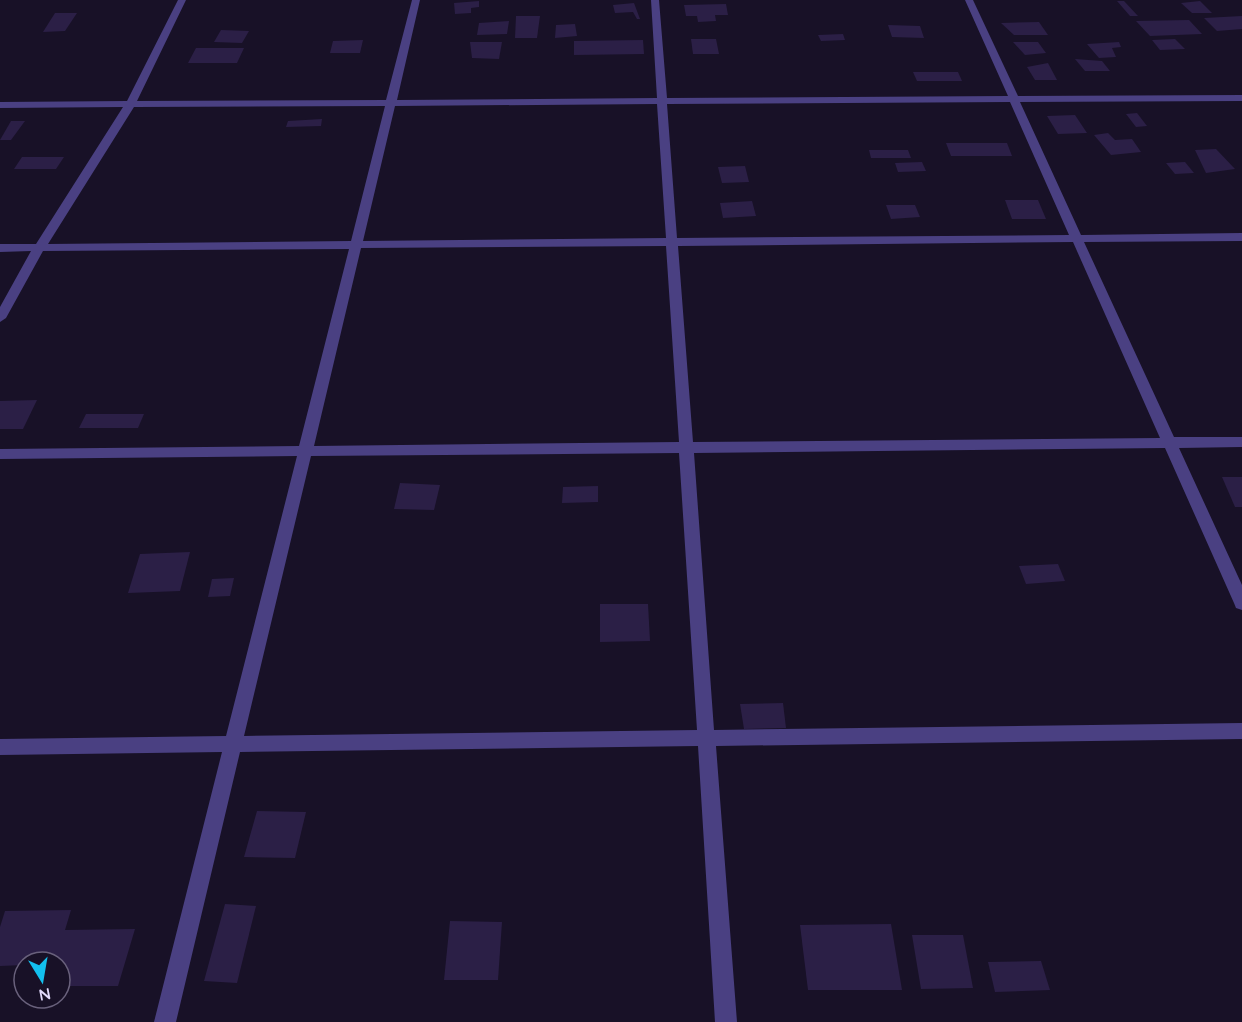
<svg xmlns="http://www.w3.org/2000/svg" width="1242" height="1022" font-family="Quicksand,sans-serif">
<rect width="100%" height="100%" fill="#181127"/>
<g fill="#2b1f46">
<polygon points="479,1 479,7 471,8 471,13 455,14 454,3"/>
<polygon points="1117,1 1124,1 1138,16 1130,16"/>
<polygon points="1200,1 1212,13 1192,13 1181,3"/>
<polygon points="634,3 640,19 637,19 633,12 615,13 613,5"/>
<polygon points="726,4 728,15 715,15 716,21 698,22 697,16 686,16 684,5"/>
<polygon points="55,13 77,13 65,31 43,32"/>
<polygon points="516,16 540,16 537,38 515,38"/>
<polygon points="1242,16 1242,29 1217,31 1204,18"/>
<polygon points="1189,20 1202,34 1150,36 1136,21"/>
<polygon points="509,21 507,34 477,35 479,23"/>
<polygon points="1039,22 1048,35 1014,35 1001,23"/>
<polygon points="575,24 577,36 555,38 556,25"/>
<polygon points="888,25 920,26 924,38 892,37"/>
<polygon points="221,30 249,31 242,43 214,42"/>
<polygon points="843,34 845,40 821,41 818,35"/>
<polygon points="691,39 716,39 719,54 693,54"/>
<polygon points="1175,39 1185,49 1160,50 1152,40"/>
<polygon points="363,40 360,53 330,53 333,41"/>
<polygon points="643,40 644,54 574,55 574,41"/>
<polygon points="470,42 502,42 499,59 472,58"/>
<polygon points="1013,42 1038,42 1046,53 1025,55"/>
<polygon points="1119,42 1121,47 1112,48 1116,57 1099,58 1087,44"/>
<polygon points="196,48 244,48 237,63 188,63"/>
<polygon points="1075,59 1102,61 1110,71 1085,71"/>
<polygon points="1048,63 1057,80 1035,80 1027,67"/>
<polygon points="913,72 958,72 962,81 917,81"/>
<polygon points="1137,113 1147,126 1136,127 1126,114"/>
<polygon points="1075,115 1087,133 1058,134 1047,116"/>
<polygon points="322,119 321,126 286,127 288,121"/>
<polygon points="11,121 25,121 11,140 0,140"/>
<polygon points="1108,133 1115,140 1132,139 1141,152 1111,155 1094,135"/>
<polygon points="946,143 1007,143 1012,156 951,156"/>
<polygon points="1216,149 1235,169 1206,173 1195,150"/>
<polygon points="869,150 908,150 911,158 871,158"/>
<polygon points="22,157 64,157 56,169 14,169"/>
<polygon points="922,162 926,171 898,172 895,163"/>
<polygon points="1185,162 1194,173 1175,174 1166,163"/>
<polygon points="745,166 749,182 722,183 718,167"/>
<polygon points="1005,200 1038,200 1046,219 1012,219"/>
<polygon points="752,201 756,216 723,218 720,203"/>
<polygon points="886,205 915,205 920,217 891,219"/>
<polygon points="37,400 23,429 0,429 0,401"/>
<polygon points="86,414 144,414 138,428 79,428"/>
<polygon points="1222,477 1242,477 1242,507 1235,507"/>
<polygon points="400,483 440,485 434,510 394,509"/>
<polygon points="598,486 598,502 562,503 563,487"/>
<polygon points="190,552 180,591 128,593 140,554"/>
<polygon points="1058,564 1065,581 1026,584 1019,566"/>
<polygon points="234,578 230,596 208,597 212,579"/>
<polygon points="600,604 648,604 650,641 600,642"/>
<polygon points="783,703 786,728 744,729 740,704"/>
<polygon points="257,811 306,812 295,858 244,857"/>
<polygon points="225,904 256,906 237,983 204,981"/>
<polygon points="71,910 65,930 135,929 118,986 60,986 60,962 24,962 24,965 0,966 0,927 5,911"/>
<polygon points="450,921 502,922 498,980 444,980"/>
<polygon points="891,924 902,990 808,990 800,925"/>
<polygon points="912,935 963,935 973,988 921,989"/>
<polygon points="1041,961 1050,990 995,992 988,962"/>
</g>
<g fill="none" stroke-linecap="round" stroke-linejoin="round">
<path fill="#4a4082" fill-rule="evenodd" d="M178 0H186L137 101 386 100 412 0H420L397 100 657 98 651 0H659L667 98 1008 96 965 0H973L1018 96 1242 95V101L1020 102 1081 235 1242 233V241L1084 242 1174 437H1242V447L1179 448 1242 585V610L1236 608 1234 603 1165 448 694 453 714 730 1242 723V739L716 746 737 1022H715L698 746 240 752 176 1022H154L222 752 0 755V739L226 736 297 456 0 459V449L299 446 349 249 43 251 6 318 0 322V307L31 251 0 252V244H36L123 107 0 108V102L127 101ZM1010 102 1069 235 677 238 667 104ZM657 104 666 238 363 241 395 106ZM385 106 351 241 48 244 134 107ZM1073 242 1160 438 693 442 678 246ZM666 246 679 442 314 446 361 248ZM679 453 697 730 244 736 311 456Z"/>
</g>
<g transform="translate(42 980) rotate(169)"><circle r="28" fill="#181127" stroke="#69617c" stroke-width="1.5"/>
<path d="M0-4.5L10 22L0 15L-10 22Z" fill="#13c0ef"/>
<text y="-9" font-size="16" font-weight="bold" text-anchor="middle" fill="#e2dafc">N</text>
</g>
</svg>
